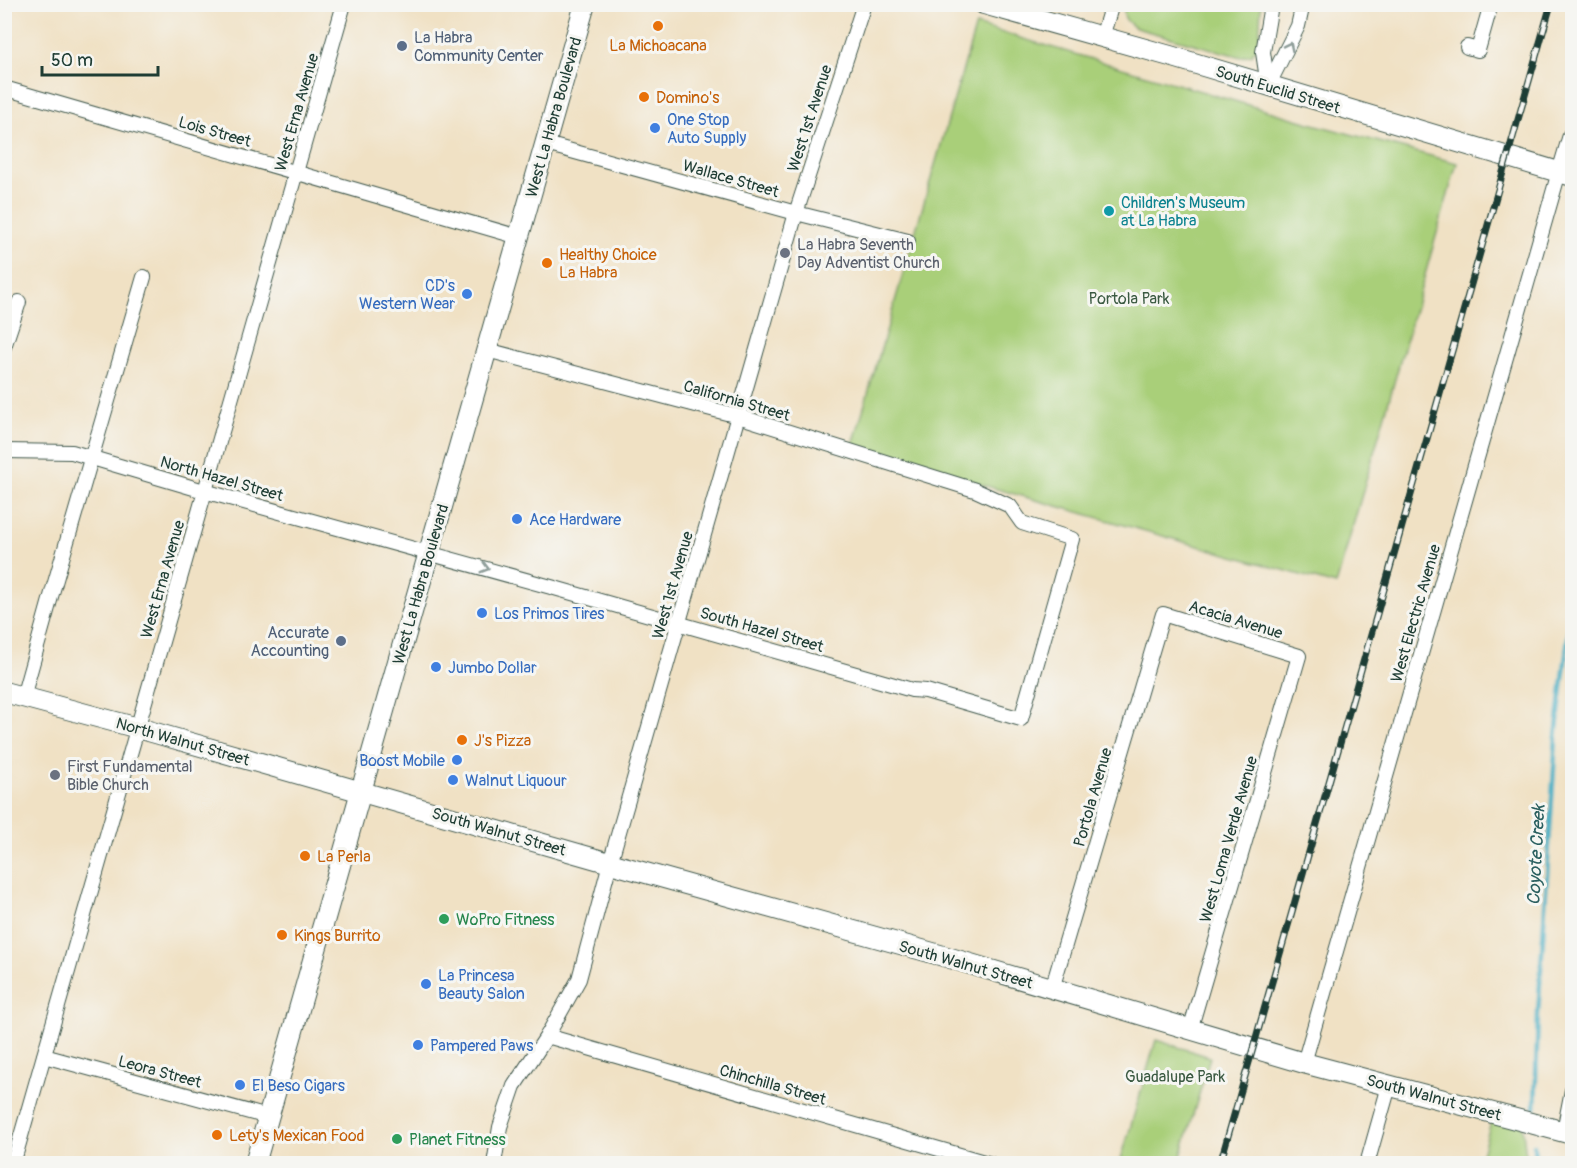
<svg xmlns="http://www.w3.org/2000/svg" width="1577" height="1168" font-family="Pangolin,sans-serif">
<rect width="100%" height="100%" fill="#f6f6f2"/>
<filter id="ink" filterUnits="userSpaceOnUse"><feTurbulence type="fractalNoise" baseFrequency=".0167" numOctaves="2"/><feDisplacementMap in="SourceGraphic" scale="12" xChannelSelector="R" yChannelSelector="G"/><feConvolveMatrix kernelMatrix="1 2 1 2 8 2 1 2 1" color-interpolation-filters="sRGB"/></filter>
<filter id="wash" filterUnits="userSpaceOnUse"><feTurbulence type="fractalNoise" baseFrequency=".008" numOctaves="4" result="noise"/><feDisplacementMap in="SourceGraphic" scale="24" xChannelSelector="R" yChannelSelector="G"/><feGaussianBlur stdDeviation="1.35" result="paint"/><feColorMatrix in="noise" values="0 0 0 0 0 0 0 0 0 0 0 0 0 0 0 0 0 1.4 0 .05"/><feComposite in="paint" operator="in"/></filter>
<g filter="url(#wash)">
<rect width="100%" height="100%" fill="#f0e1c4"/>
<g fill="#a9cf79" stroke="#648656" stroke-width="1.5">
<path d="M1124 5H1261L1259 44 1252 54 1241 57 1136 28C1125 21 1123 18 1124 5Z"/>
<polygon points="976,25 1313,124 1457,163 1336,585 852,448"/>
<polygon points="1156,1040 1210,1057 1179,1163 1120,1163"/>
<polygon points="1493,1116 1522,1124 1527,1163 1479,1164"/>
</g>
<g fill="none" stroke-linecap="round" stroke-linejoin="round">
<g stroke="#44adc3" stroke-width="4.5">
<polyline points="1535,1108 1538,1014 1556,737 1572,605"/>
<polyline points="1534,1145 1535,1164"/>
</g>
</g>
</g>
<g filter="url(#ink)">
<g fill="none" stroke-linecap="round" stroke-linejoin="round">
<g stroke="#3e564a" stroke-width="16">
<g id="street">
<polyline points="1102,37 1112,4"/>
<polyline points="1467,47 1478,50 1491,4"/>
<polyline points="1268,86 1298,26 1303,4"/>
<polyline points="1268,86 1263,52 1270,11 1273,4"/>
<polyline points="4,88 519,237"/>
<polyline points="546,144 796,213 908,241"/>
<polyline points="4,347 19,302"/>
<polyline points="4,451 72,452 204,491 551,587 912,690 926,691 1021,719 1072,539 1022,523 1010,506 975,490 738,416 487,350"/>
<polyline points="23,697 52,593 144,277"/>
<polyline points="1052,989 1163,614 1299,656 1190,1030"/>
<polyline points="547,1036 991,1164"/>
<polyline points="44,1056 268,1117"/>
<polyline points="1304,1063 1559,172 1570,135 1572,133"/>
<polyline points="1564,1131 1572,1090"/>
<polyline points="13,1164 344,4"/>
<polyline points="494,1164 500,1127 514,1086 547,1036 579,979 610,863 796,213 864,4"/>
<polyline points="1367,1164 1389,1086"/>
</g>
</g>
<g stroke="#3e564a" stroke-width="22">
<g id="secondary">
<polyline points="984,4 1170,56 1572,176"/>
<polyline points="4,692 138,728 610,863 947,957 1304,1063 1572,1134"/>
<polyline points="255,1164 585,4"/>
</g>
</g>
<use href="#street" stroke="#fff" stroke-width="14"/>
<use href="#secondary" stroke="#fff" stroke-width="20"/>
<g stroke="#1f3d34" stroke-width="7">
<polyline id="rail" points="1220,1164 1551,4"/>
</g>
<use href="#rail" stroke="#f6f6f2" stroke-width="4.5" stroke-dasharray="14" stroke-linecap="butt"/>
</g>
<defs><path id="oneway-chevron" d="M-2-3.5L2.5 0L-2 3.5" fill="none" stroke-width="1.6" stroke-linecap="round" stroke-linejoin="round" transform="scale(1.5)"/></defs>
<g stroke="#8f9e9a">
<use href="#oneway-chevron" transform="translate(1289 46) rotate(-64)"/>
<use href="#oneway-chevron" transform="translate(485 568) rotate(16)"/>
</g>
</g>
<g fill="#e8710a" stroke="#f6f6f2" stroke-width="2">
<circle cx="658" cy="26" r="6"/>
<circle cx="644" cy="97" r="6"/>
<circle cx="547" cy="263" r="6"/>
<circle cx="462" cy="740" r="6"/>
<circle cx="305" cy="856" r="6"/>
<circle cx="282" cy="935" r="6"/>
<circle cx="217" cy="1135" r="6"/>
</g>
<g fill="#5c6f8a" stroke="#f6f6f2" stroke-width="2">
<circle cx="402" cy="46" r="6"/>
<circle cx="341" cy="641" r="6"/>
</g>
<g fill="#3f7fe0" stroke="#f6f6f2" stroke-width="2">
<circle cx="655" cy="128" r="6"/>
<circle cx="467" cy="294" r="6"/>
<circle cx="517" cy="519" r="6"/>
<circle cx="482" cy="613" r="6"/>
<circle cx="436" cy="667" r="6"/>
<circle cx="457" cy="760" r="6"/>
<circle cx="453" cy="780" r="6"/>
<circle cx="426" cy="984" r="6"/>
<circle cx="418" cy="1045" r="6"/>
<circle cx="240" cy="1085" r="6"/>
</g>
<circle fill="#0f9aa8" stroke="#f6f6f2" stroke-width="2" cx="1109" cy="211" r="6"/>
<g fill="#6b7280" stroke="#f6f6f2" stroke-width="2">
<circle cx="785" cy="253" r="6"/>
<circle cx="55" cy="775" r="6"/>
</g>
<g fill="#2e9e5b" stroke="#f6f6f2" stroke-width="2">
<circle cx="444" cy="919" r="6"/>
<circle cx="397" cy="1139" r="6"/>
</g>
<g text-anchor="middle" stroke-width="6" stroke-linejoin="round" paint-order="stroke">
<g font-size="16" fill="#4e5e75" stroke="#f6f6f2" text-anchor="start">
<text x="414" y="43">La Habra<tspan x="414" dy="18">Community Center</tspan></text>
<text x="329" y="638" text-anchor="end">Accurate<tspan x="329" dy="18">Accounting</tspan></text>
</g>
<g font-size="16" fill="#c56008" stroke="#f6f6f2" text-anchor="start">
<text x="658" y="51" text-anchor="middle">La Michoacana</text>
<text x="656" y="103">Domino's</text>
<text x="559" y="260">Healthy Choice<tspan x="559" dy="18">La Habra</tspan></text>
<text x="474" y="746">J's Pizza</text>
<text x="317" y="862">La Perla</text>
<text x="294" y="941">Kings Burrito</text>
<text x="229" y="1141">Lety's Mexican Food</text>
</g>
<g font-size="16" fill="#1f3d34" stroke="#f6f6f2">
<text transform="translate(1278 89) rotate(17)" y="6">South Euclid Street</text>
<text transform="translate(296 112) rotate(-74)" y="6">West Erna Avenue</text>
<text transform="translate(553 117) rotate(-74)" y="6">West La Habra Boulevard</text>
<text transform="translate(809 118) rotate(-72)" y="6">West 1st Avenue</text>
<text transform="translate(215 131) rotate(16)" y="6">Lois Street</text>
<text transform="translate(731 178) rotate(16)" y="6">Wallace Street</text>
<text transform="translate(737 400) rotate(16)" y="6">California Street</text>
<text transform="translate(222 478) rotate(16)" y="6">North Hazel Street</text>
<text transform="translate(162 579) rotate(-74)" y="6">West Erna Avenue</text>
<text transform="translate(420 584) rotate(-74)" y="6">West La Habra Boulevard</text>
<text transform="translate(672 585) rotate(-74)" y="6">West 1st Avenue</text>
<text transform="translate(1415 613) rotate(-74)" y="6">West Electric Avenue</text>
<text transform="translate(1236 619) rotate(17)" y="6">Acacia Avenue</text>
<text transform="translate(762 629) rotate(16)" y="6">South Hazel Street</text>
<text transform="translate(183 741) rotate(16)" y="6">North Walnut Street</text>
<text transform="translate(1092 797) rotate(-74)" y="6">Portola Avenue</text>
<text transform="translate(499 831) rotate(16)" y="6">South Walnut Street</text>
<text transform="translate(1228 839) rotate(-74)" y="6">West Loma Verde Avenue</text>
<text transform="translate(966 964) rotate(16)" y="6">South Walnut Street</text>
<text transform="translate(160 1071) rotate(15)" y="6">Leora Street</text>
<text transform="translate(773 1084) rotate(16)" y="6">Chinchilla Street</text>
<text transform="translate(1434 1097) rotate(15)" y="6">South Walnut Street</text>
</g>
<g font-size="16" fill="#366cbe" stroke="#f6f6f2" text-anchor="start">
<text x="667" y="125">One Stop<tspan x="667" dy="18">Auto Supply</tspan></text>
<text x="455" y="291" text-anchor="end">CD's<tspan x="455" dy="18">Western Wear</tspan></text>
<text x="529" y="525">Ace Hardware</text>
<text x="494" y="619">Los Primos Tires</text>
<text x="448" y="673">Jumbo Dollar</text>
<text x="445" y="766" text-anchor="end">Boost Mobile</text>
<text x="465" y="786">Walnut Liquour</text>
<text x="438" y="981">La Princesa<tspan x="438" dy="18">Beauty Salon</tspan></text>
<text x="430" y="1051">Pampered Paws</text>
<text x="252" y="1091">El Beso Cigars</text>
</g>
<g font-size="16" fill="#0d838f" stroke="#f6f6f2" text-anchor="start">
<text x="1121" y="208">Children's Museum<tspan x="1121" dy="18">at La Habra</tspan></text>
</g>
<g font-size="16" fill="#5b616d" stroke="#f6f6f2" text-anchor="start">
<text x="797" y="250">La Habra Seventh<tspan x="797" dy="18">Day Adventist Church</tspan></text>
<text x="67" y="772">First Fundamental<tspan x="67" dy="18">Bible Church</tspan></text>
</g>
<g font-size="16" fill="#3b5a42" stroke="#f6f6f2">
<text x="1129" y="304">Portola Park</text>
<text x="1175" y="1082">Guadalupe Park</text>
</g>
<g font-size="16" fill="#27864d" stroke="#f6f6f2" text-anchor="start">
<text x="456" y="925">WoPro Fitness</text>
<text x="409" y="1145">Planet Fitness</text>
</g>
<g font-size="18" font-style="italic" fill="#2a5f5f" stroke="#f6f6f2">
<text transform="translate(1536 855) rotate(-87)" y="6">Coyote Creek</text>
</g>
</g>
<rect width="1577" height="1168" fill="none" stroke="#f6f6f2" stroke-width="24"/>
<path d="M42 66v9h116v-9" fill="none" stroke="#1f3d34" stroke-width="3"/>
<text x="51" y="66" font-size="18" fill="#1f3d34" stroke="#f6f6f2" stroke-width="4.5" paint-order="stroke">50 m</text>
</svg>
